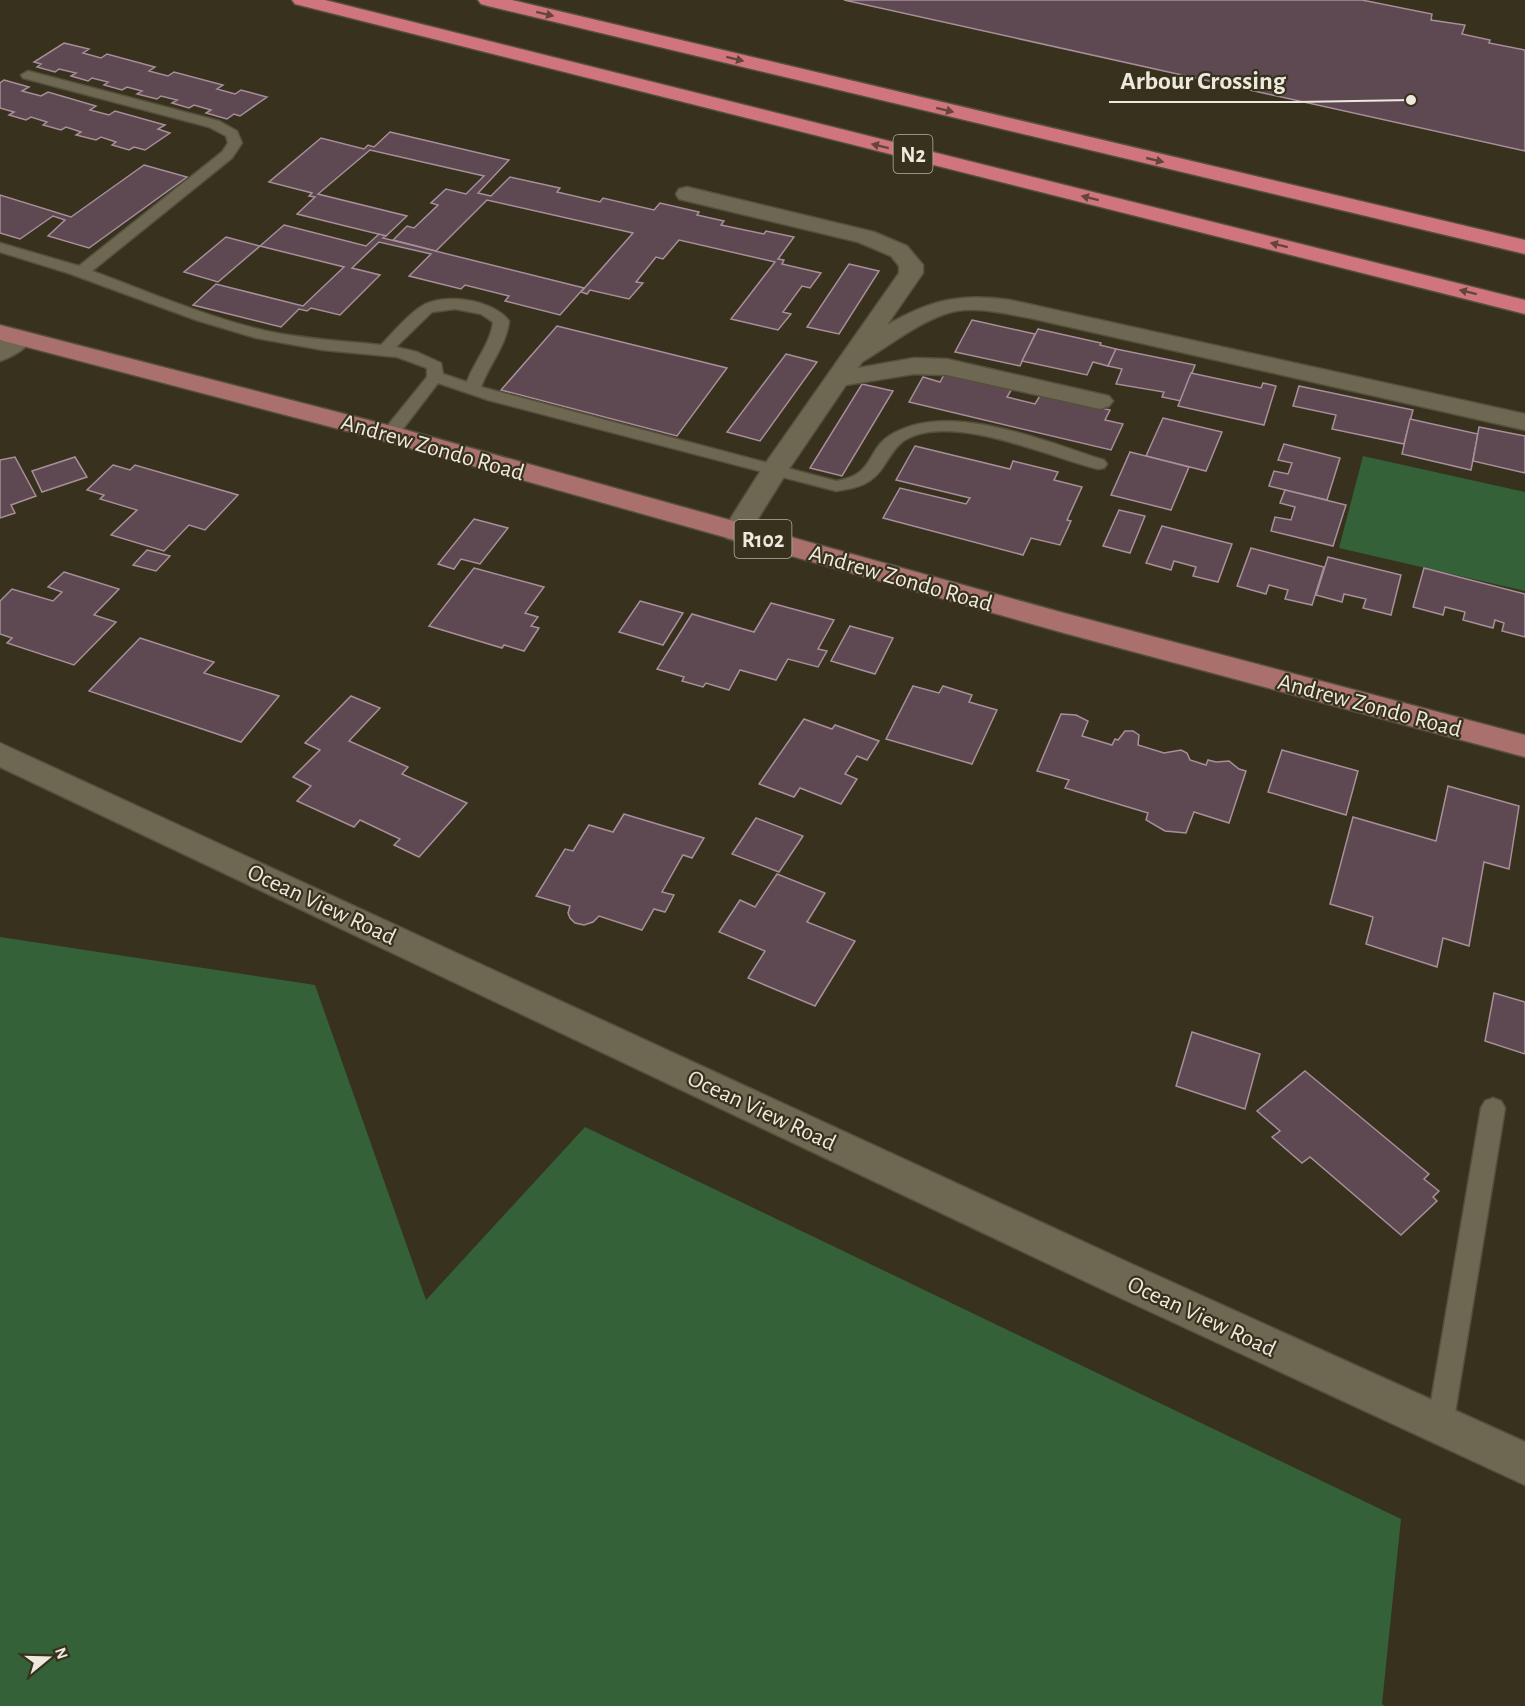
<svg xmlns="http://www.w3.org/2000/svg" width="1525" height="1706" font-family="'Alegreya Sans',sans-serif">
<rect width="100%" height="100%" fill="#37311e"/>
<g fill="#346138">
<polygon points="1363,456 1525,492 1525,591 1339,548"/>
<polygon points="0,937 315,985 426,1300 585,1127 1401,1519 1382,1704 1385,1706 0,1706"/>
</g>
<g fill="#5e4953" stroke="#a78f9a" stroke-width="1.5">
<polygon points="844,0 1362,0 1432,14 1431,20 1465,25 1462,34 1490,40 1489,43 1525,50 1525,151"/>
<polygon points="64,43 89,49 83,53 101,58 107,54 155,67 149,71 168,76 174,72 223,85 217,89 235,94 241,90 267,97 240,116 234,114 227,119 206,113 211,110 194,105 189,108 172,103 177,100 161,96 157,99 137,94 142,91 127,87 122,90 104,85 108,82 92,78 88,81 71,76 76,73 59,69 55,72 37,67 41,64 34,62"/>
<polygon points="4,80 29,87 22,91 41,96 48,92 96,106 90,110 109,115 115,111 165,125 158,129 170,133 145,150 134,147 129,150 112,145 116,142 101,137 96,140 76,135 81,132 66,127 61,130 43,125 47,122 31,117 26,120 9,115 14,112 0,108 0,83"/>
<polygon points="390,132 509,160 478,193 491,196 510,177 560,188 557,192 600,202 603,198 654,210 660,203 699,212 697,215 724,221 721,225 764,234 766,231 794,237 778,259 784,260 782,264 821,273 810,288 802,286 783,312 791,314 778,330 731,319 775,262 679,240 663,259 656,257 636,282 643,283 629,299 590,290 587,294 581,292 633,233 487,200 436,251 393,240 407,226 414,228 438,205 431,203 446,189 466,194 484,176 370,150 318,194 407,216 386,236 297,214 315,197 309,196 312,193 269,182 321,138 364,149 368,145 374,147"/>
<polygon points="144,165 187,177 89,248 48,236 65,220 53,216 20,239 0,233 0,195 71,217"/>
<polygon points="284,225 366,246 379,234 386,236 383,238 584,288 560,315 505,301 509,296 465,285 461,289 409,276 431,254 379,242 352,268 380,275 340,315 311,308 307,311 299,309 281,327 193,305 216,284 303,306 344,267 260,246"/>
<polygon points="226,237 260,246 218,282 184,272"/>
<polygon points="849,264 879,271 839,334 807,327"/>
<polygon points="972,320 1035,334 1020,366 955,352"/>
<polygon points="557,326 727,368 677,436 501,390"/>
<polygon points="1038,329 1101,343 1100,345 1116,349 1108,366 1093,362 1087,375 1022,361"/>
<polygon points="1116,349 1195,365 1181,401 1162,397 1164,392 1116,384 1122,369 1108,366"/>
<polygon points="786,354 817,362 760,441 727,432"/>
<polygon points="946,371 1013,387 1007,397 1035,404 1041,394 1110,410 1105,420 1123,424 1111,450 909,402 923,377 940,382"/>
<polygon points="1191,373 1261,388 1263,383 1276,386 1264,425 1178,406"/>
<polygon points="862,384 893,391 842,476 810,468"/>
<polygon points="1299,386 1413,410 1404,444 1332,429 1336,415 1293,406"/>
<polygon points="1163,418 1222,432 1206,471 1146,456"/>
<polygon points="1410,419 1478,434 1471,470 1402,454"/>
<polygon points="1479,427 1525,436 1525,473 1473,461"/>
<polygon points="1284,444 1340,458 1327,500 1269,486 1274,471 1288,474 1292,463 1278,460"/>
<polygon points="915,446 1010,469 1013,461 1058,472 1054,480 1082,487 1067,520 1071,521 1060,545 1031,538 1023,555 883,518 900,488 966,504 970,498 896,480"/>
<polygon points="1130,452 1189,467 1171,510 1111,495"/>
<polygon points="15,457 36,496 11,505 15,513 0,518 0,460"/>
<polygon points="75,457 87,477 42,492 32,471"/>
<polygon points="113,465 130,470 135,465 238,495 205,530 189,525 164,551 111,535 137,510 100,499 104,495 87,490"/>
<polygon points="1285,490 1346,505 1333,546 1271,531 1275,517 1291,520 1295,507 1280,503"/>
<polygon points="1119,510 1145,516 1130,553 1103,546"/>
<polygon points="474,519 508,528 480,564 461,559 454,569 438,564"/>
<polygon points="1162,526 1232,544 1218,582 1193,576 1196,567 1174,561 1171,570 1146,563"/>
<polygon points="1251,548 1324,567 1312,605 1285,599 1288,590 1269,585 1266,594 1237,586"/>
<polygon points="147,550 170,556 156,571 133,565"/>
<polygon points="1328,557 1401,575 1391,615 1363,608 1366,599 1344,594 1342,602 1316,595"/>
<polygon points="474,568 544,587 525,613 538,617 531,626 539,628 524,651 504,645 502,648 429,626"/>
<polygon points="1424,568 1525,594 1525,637 1502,631 1504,623 1495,620 1493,628 1463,620 1465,612 1445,607 1443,615 1413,607"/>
<polygon points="64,572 119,589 94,615 116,622 74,665 7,643 12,638 0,634 0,601 12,589 53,601 62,592 48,587"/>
<polygon points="640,601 683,613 663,645 619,632"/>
<polygon points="771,603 834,620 818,649 827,651 818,667 788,659 776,680 740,670 729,690 706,683 703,687 682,681 684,677 657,669 692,614 754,632"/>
<polygon points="850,626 893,638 875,674 831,661"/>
<polygon points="140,638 214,662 204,673 279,696 241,742 89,691"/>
<polygon points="913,686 939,693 943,686 972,695 969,702 997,710 972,764 886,739"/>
<polygon points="351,696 380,708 349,741 408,767 402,774 467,803 419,857 394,845 400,839 360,820 354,827 297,801 311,786 293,777 320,750 305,743"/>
<polygon points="1061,714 1076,715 1088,721 1082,736 1112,745 1115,739 1118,740 1125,731 1133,731 1139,735 1138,745 1164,753 1181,750 1187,753 1190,760 1206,765 1208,760 1216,762 1229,761 1239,769 1246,771 1229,823 1194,812 1186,833 1165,831 1146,820 1148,813 1065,788 1069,780 1037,771"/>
<polygon points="804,719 832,729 835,725 879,741 867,760 857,756 845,774 857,779 841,804 800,788 794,797 759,784"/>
<polygon points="1282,750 1358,771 1346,815 1268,792"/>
<polygon points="1448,786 1519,806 1509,869 1484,862 1469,946 1443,938 1437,967 1366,944 1373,917 1330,904 1353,817 1436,841"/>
<polygon points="624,814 704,838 692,858 683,855 662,892 674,895 665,912 654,909 642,930 599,916 593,922 584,925 575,923 570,918 568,913 570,906 536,896 565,849 573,851 589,825 613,832"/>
<polygon points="756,818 803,836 779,872 732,854"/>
<polygon points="777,874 825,893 807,922 855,941 815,1006 748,978 765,951 719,932 740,900 755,907"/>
<polygon points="1494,993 1525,1002 1525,1054 1485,1041"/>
<polygon points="1192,1032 1260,1054 1245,1109 1176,1086"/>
<polygon points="1305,1071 1429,1174 1424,1179 1439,1191 1433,1197 1437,1201 1401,1235 1310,1157 1302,1163 1272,1137 1280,1131 1257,1111"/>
</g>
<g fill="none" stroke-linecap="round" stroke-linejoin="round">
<g stroke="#554f3e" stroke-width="3">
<g id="service">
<path d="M28 71 219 121 237 131 242 143 232 158 92 271C149 292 206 317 266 331 304 339 342 341 381 345 393 333 407 315 422 306 444 292 494 300 509 321 507 344 489 365 481 387L836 481C877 475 865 448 894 433 952 401 1045 442 1104 460L1107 464 1104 468 1098 469C1050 457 946 410 902 442 895 448 890 456 885 464 873 484 858 488 836 491L488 400 438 383 396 438H384L382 434 384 430 427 377V368L397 357 323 350 256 338 196 320 68 273 0 252V243L79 266 222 152 228 143 226 136 209 127 23 78 21 75ZM455 309 481 314 493 322C491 343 474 362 467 382L443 374 441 363 417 352 396 347 432 312Z"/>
<polygon points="1493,1098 1501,1101 1505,1108 1453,1425 1449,1434 1440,1438 1431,1434 1427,1425 1481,1108 1485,1101"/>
</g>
</g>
<g stroke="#554f3e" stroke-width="3">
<g id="minor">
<path d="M687 187 874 232 907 246 923 265V273L887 325C930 300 960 293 1010 300L1525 414V430L1030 318C1006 314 981 307 956 311 925 317 889 346 862 362L858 368 914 358 947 359 1109 396 1113 401 1109 406 1100 409 947 375 914 374 846 385 787 472 746 538 736 541 726 538 722 532 765 464 899 273V266L891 256 858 242 679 199 676 194 679 189Z"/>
<path d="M21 331 30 333 33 338C26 349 12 357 0 361V341L12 333Z"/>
<polygon points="0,743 1136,1266 1525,1442 1525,1485 1108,1292 0,767"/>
</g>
</g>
<g stroke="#554f3e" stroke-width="3">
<polygon id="primary" points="0,325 399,428 1064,613 1525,735 1525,757 1064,633 381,440 0,340"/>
</g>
<g stroke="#554f3e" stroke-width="3">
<g id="motorway">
<polygon points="292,0 325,0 1525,300 1525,314 295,4"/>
<polygon points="478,0 512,0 1525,240 1525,254 488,6 481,4"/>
</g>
</g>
<use href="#service" fill="#6e6853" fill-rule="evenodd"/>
<use href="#minor" fill="#6e6853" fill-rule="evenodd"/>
<use href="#primary" fill="#a9706c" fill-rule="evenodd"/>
<use href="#motorway" fill="#d0757d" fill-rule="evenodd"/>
</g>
<defs><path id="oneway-solid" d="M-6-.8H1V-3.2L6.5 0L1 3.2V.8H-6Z" transform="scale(1.5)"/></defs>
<g fill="#65453a">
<use href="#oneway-solid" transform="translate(545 14) rotate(14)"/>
<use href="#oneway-solid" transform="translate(735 59) rotate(14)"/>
<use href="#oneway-solid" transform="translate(945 110) rotate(14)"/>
<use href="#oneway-solid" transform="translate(880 146) rotate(-166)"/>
<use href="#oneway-solid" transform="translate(1155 160) rotate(13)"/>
<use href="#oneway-solid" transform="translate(1090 198) rotate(-166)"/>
<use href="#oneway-solid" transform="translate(1279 245) rotate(-166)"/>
<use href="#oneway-solid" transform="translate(1468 292) rotate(-166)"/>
</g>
<g text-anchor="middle" stroke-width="4.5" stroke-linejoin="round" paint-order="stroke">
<g fill="#37311e" stroke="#b6b2a4" stroke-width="1.5">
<rect x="893.5" y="135" width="39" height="38" rx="4.5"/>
<rect x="734.5" y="520" width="57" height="38" rx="4.5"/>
</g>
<g font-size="22" font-weight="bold" fill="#ede9dd">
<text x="913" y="162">N2</text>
<text x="763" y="547">R102</text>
</g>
<g font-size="24" fill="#ede9dd" stroke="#37311e">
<text transform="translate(433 447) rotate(16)" y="8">Andrew Zondo Road</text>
<text transform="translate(901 578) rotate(16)" y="8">Andrew Zondo Road</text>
<text transform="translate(1370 705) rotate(15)" y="8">Andrew Zondo Road</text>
<text transform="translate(322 904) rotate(25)" y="8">Ocean View Road</text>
<text transform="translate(762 1110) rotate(25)" y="8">Ocean View Road</text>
<text transform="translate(1202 1316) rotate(25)" y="8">Ocean View Road</text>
</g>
</g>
<path fill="none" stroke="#ede9dd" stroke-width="2" d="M1411 100L1298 102H1109"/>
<circle fill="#ede9dd" stroke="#37311e" stroke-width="2" cx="1411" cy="100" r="6"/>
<g font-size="26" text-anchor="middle" font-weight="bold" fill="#ede9dd" stroke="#37311e" stroke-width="4.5" stroke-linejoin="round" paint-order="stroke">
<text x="1203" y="89">Arbour Crossing</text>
</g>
<g transform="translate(48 1658) rotate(71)" stroke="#37311e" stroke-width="4.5" paint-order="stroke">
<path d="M0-4.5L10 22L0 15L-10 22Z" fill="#ede9dd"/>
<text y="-9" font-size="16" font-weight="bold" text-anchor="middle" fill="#ede9dd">N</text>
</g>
</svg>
